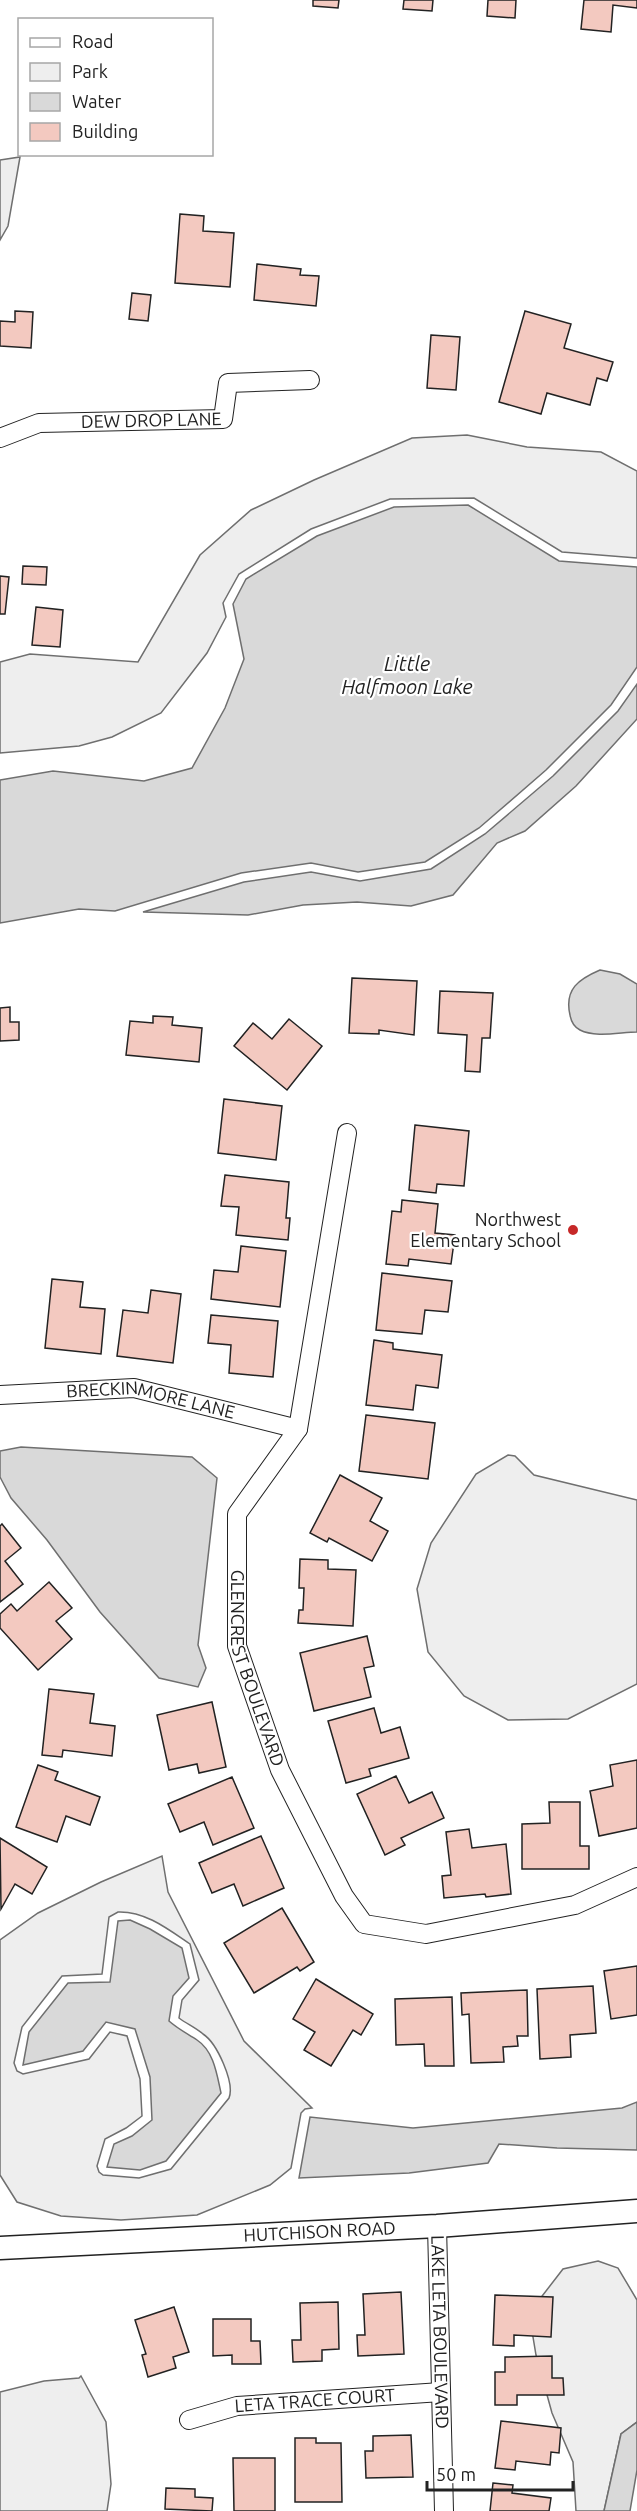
<svg xmlns="http://www.w3.org/2000/svg" width="637" height="2511" font-family="Ubuntu,sans-serif">
<rect width="100%" height="100%" fill="#fff"/>
<g fill="#eee" stroke="#6f6f6f" stroke-width="1.5" fill-rule="evenodd">
<polygon points="20,157 8,226 0,240 0,160"/>
<polygon points="467,435 527,447 601,452 637,471 637,558 562,552 474,498 390,499 311,529 239,574 223,603 226,617 207,653 161,713 112,737 79,746 0,753 0,662 30,654 138,662 200,555 251,510 314,480 412,438"/>
<polygon points="508,1455 515,1456 534,1475 637,1500 637,1684 568,1719 508,1720 464,1696 428,1652 417,1589 431,1543 476,1474"/>
<path d="M162 1856 168 1892 244 2041 312 2108 305 2109 301 2113 291 2168 270 2185 197 2215 121 2220 61 2216 17 2202 0 2175V1940L38 1913 101 1882ZM118 1912C145 1911 168 1929 190 1944L199 1980 182 2000 179 2018C187 2024 196 2028 203 2034 217 2043 235 2083 229 2098L171 2169 139 2178 103 2175 99 2172 97 2166 105 2139 126 2128 142 2116 140 2079 127 2036 110 2032 89 2059 23 2074 17 2071 14 2063 22 2027 62 1976 102 1974 109 1917Z"/>
<polygon points="598,2261 618,2268 637,2300 637,2422 621,2434 604,2511 576,2511 573,2462 552,2413 536,2355 529,2313 563,2269"/>
<polygon points="81,2376 106,2422 111,2484 107,2511 0,2511 0,2392 44,2381 79,2378"/>
</g>
<g fill="#d9d9d9" stroke="#6f6f6f" stroke-width="1.5">
<polygon points="468,505 559,561 637,567 637,667 611,705 546,770 479,828 425,862 358,872 311,863 241,873 115,911 79,909 0,923 0,780 53,771 144,781 192,768 225,708 244,659 233,604 246,579 317,536 394,507"/>
<polygon points="637,684 637,719 576,786 525,831 497,843 453,895 411,906 357,902 303,905 248,915 143,912 244,882 311,872 360,881 431,869 485,834 553,776 618,711"/>
<path d="M600 970 620 974 637 984V1032C621 1032 595 1038 580 1030 574 1027 571 1021 570 1015 564 989 579 979 600 970Z"/>
<polygon points="21,1447 192,1457 217,1478 198,1645 206,1668 198,1687 159,1678 100,1612 47,1540 11,1498 0,1477 0,1451"/>
<path d="M130 1920 150 1929 182 1948 189 1978 173 1996 169 2021C178 2029 188 2034 197 2040 214 2051 217 2075 221 2093L166 2161 140 2170 107 2167 114 2144 132 2136 152 2120 150 2077 135 2029 106 2022 83 2051 23 2065 29 2032 68 1983 110 1982 118 1921Z"/>
<polygon points="637,2102 637,2150 557,2148 499,2144 488,2163 409,2173 299,2178 310,2117 413,2128 622,2108"/>
<polygon points="637,2422 637,2470 630,2511 604,2511 621,2434"/>
</g>
<g fill="#f3c9c0" stroke="#222" stroke-width="1.5">
<polygon points="313,0 339,0 338,8 313,6"/>
<polygon points="404,0 433,0 432,11 403,9"/>
<polygon points="488,0 516,0 515,18 487,16"/>
<polygon points="584,0 637,0 637,8 613,5 611,32 581,29"/>
<polygon points="180,214 204,216 203,231 234,233 230,287 175,283"/>
<polygon points="257,264 301,269 300,275 319,276 316,306 254,300"/>
<polygon points="132,293 151,295 148,321 129,319"/>
<polygon points="15,311 33,312 31,348 0,346 0,321 15,322"/>
<polygon points="525,311 571,324 564,348 613,362 607,381 597,378 590,405 547,393 541,414 499,402"/>
<polygon points="431,335 460,337 456,390 427,388"/>
<polygon points="23,566 47,567 46,585 22,584"/>
<polygon points="0,576 9,577 5,614 0,614"/>
<polygon points="36,607 63,610 60,647 32,645"/>
<polygon points="352,978 417,981 414,1035 379,1030 379,1034 349,1033"/>
<polygon points="440,991 493,993 490,1038 482,1038 480,1072 465,1071 467,1035 438,1033"/>
<polygon points="10,1007 10,1022 19,1022 19,1040 0,1041 0,1008"/>
<polygon points="153,1016 173,1017 172,1025 202,1028 199,1062 126,1055 130,1021 153,1023"/>
<polygon points="289,1019 322,1046 287,1090 234,1046 253,1023 272,1039"/>
<polygon points="224,1099 282,1106 276,1160 218,1153"/>
<polygon points="415,1125 469,1131 464,1186 437,1184 436,1193 409,1190"/>
<polygon points="225,1175 289,1182 286,1218 290,1218 288,1240 236,1235 239,1207 221,1206"/>
<polygon points="402,1200 438,1204 435,1233 455,1235 451,1264 409,1259 408,1266 386,1264 392,1211 401,1212"/>
<polygon points="241,1246 286,1251 280,1307 211,1299 214,1270 238,1272"/>
<polygon points="382,1273 452,1281 448,1312 425,1310 422,1334 376,1330"/>
<polygon points="52,1279 83,1282 80,1307 105,1309 101,1354 45,1348"/>
<polygon points="151,1290 181,1294 173,1363 117,1356 123,1310 148,1313"/>
<polygon points="211,1315 278,1321 273,1377 229,1373 231,1345 208,1343"/>
<polygon points="374,1340 393,1343 393,1349 442,1355 438,1388 416,1385 413,1410 366,1405"/>
<polygon points="366,1415 435,1423 428,1479 359,1471"/>
<polygon points="340,1475 382,1498 370,1521 388,1531 372,1561 329,1538 327,1542 310,1533"/>
<polygon points="2,1524 21,1548 5,1561 23,1584 0,1602 0,1526"/>
<polygon points="300,1559 328,1560 328,1569 356,1570 353,1626 298,1623 299,1610 303,1610 304,1588 299,1588"/>
<polygon points="49,1582 72,1608 56,1621 72,1639 38,1670 0,1628 0,1614 11,1604 17,1611"/>
<polygon points="367,1636 374,1666 364,1668 371,1697 314,1711 300,1653"/>
<polygon points="49,1689 94,1694 90,1723 115,1726 112,1756 63,1750 62,1757 42,1755"/>
<polygon points="212,1702 226,1767 199,1773 197,1764 169,1770 157,1715"/>
<polygon points="374,1708 381,1733 400,1727 409,1758 369,1769 371,1776 346,1783 328,1721"/>
<polygon points="637,1760 637,1828 599,1836 590,1791 613,1786 610,1765"/>
<polygon points="38,1765 58,1772 55,1780 100,1797 90,1825 66,1816 57,1842 16,1827"/>
<polygon points="396,1776 409,1803 432,1792 444,1818 401,1838 405,1845 385,1855 357,1794"/>
<polygon points="232,1777 254,1828 213,1845 204,1822 180,1832 168,1804"/>
<polygon points="549,1802 580,1802 580,1846 589,1846 589,1869 522,1869 522,1824 550,1823"/>
<polygon points="469,1829 472,1848 506,1844 511,1894 486,1897 485,1894 444,1898 442,1876 451,1875 446,1832"/>
<polygon points="261,1836 284,1888 243,1906 234,1884 212,1893 199,1863"/>
<polygon points="0,1838 47,1867 32,1894 15,1884 1,1909"/>
<polygon points="282,1908 314,1962 300,1971 297,1967 254,1993 224,1943"/>
<polygon points="637,1966 637,2015 611,2019 604,1971"/>
<polygon points="316,1979 373,2014 361,2035 353,2030 331,2066 304,2050 315,2032 293,2019"/>
<polygon points="593,1986 596,2033 570,2035 571,2057 540,2059 537,1989"/>
<polygon points="527,1990 528,2036 517,2036 518,2046 503,2047 504,2062 471,2063 469,2014 462,2015 461,1993"/>
<polygon points="452,1997 454,2066 425,2066 424,2044 396,2045 395,1999"/>
<polygon points="401,2292 404,2354 358,2356 357,2335 365,2335 363,2294"/>
<polygon points="495,2295 553,2297 551,2337 514,2335 514,2346 493,2345"/>
<polygon points="338,2302 339,2349 322,2350 322,2361 293,2362 292,2340 301,2340 300,2303"/>
<polygon points="174,2307 189,2352 173,2357 176,2368 148,2377 142,2355 146,2354 135,2320"/>
<polygon points="213,2319 251,2319 251,2341 260,2341 261,2364 232,2364 232,2355 213,2356"/>
<polygon points="552,2356 552,2378 563,2378 564,2395 517,2395 517,2405 495,2405 495,2372 505,2372 505,2357"/>
<polygon points="501,2421 561,2428 559,2453 551,2452 550,2465 516,2461 515,2470 495,2468"/>
<polygon points="411,2435 413,2477 366,2478 365,2451 373,2451 373,2436"/>
<polygon points="295,2438 316,2438 316,2443 341,2443 342,2502 295,2502"/>
<polygon points="233,2458 275,2458 275,2511 234,2511"/>
<polygon points="493,2483 513,2485 512,2493 551,2498 549,2511 490,2511"/>
<polygon points="166,2488 195,2489 195,2497 213,2498 212,2511 165,2509"/>
</g>
<g fill="none" stroke-linecap="round" stroke-linejoin="round">
<g stroke="#222" stroke-width="20">
<g id="minor">
<path id="s1" d="M0 438 39 423 223 419 228 383 310 380"/>
<path id="s2" d="M347 1133 298 1429 237 1514V1646L280 1770 344 1896 364 1924 426 1934 575 1905 637 1877"/>
<path id="s3" d="M0 1395 134 1388 298 1429"/>
<path id="s4" d="M437 2226 444 2511"/>
<path id="s5" d="M189 2420 237 2406 441 2392"/>
</g>
</g>
<g stroke="#222" stroke-width="25">
<g id="tertiary">
<path id="s6" d="M0 2248 437 2226 637 2211"/>
</g>
</g>
<use href="#minor" stroke="#fff" stroke-width="18"/>
<use href="#tertiary" stroke="#fff" stroke-width="22"/>
</g>
<circle fill="#c62828" stroke="#fff" stroke-width="2" cx="573" cy="1230" r="6"/>
<g text-anchor="middle" stroke-width="4.5" stroke-linejoin="round" paint-order="stroke">
<g font-size="18" fill="#222" stroke="#fff">
<text dy="6" stroke="none"><textPath href="#s1" startOffset="154">DEW DROP LANE</textPath></text>
<text dy="6" stroke="none"><textPath href="#s3" startOffset="152">BRECKINMORE LANE</textPath></text>
<text dy="6" stroke="none"><textPath href="#s2" startOffset="562">GLENCREST BOULEVARD</textPath></text>
<text dy="6" stroke="none"><textPath href="#s6" startOffset="320">HUTCHISON ROAD</textPath></text>
<text dy="6" stroke="none"><textPath href="#s4" startOffset="106">LAKE LETA BOULEVARD</textPath></text>
<text dy="6" stroke="none"><textPath href="#s5" startOffset="128">LETA TRACE COURT</textPath></text>
</g>
<g font-size="18" fill="#222" stroke="#fff" text-anchor="end">
<text x="561" y="1226">Northwest<tspan x="561" dy="21">Elementary School</tspan></text>
</g>
<g font-size="20" font-style="italic" fill="#222" stroke="#fff">
<text x="407" y="671">Little<tspan x="407" dy="23">Halfmoon Lake</tspan></text>
</g>
</g>
<rect x="18" y="18" width="195" height="138" fill="#ffffff" stroke="#a7a7a7" stroke-width="1.5"/>
<rect x="30" y="38" width="30" height="9" fill="#ffffff" stroke="#a7a7a7" stroke-width="1.5"/>
<text x="72" y="48" font-size="18" fill="#222222">Road</text>
<rect x="30" y="63" width="30" height="18" fill="#eeeeee" stroke="#a7a7a7" stroke-width="1.5"/>
<text x="72" y="78" font-size="18" fill="#222222">Park</text>
<rect x="30" y="93" width="30" height="18" fill="#d9d9d9" stroke="#a7a7a7" stroke-width="1.5"/>
<text x="72" y="108" font-size="18" fill="#222222">Water</text>
<rect x="30" y="123" width="30" height="18" fill="#f3c9c0" stroke="#a7a7a7" stroke-width="1.5"/>
<text x="72" y="138" font-size="18" fill="#222222">Building</text>
<path d="M427 2481v9h146v-9" fill="none" stroke="#222222" stroke-width="3"/>
<text x="436" y="2481" font-size="18" fill="#222222" stroke="#ffffff" stroke-width="4.5" paint-order="stroke">50 m</text>
</svg>
